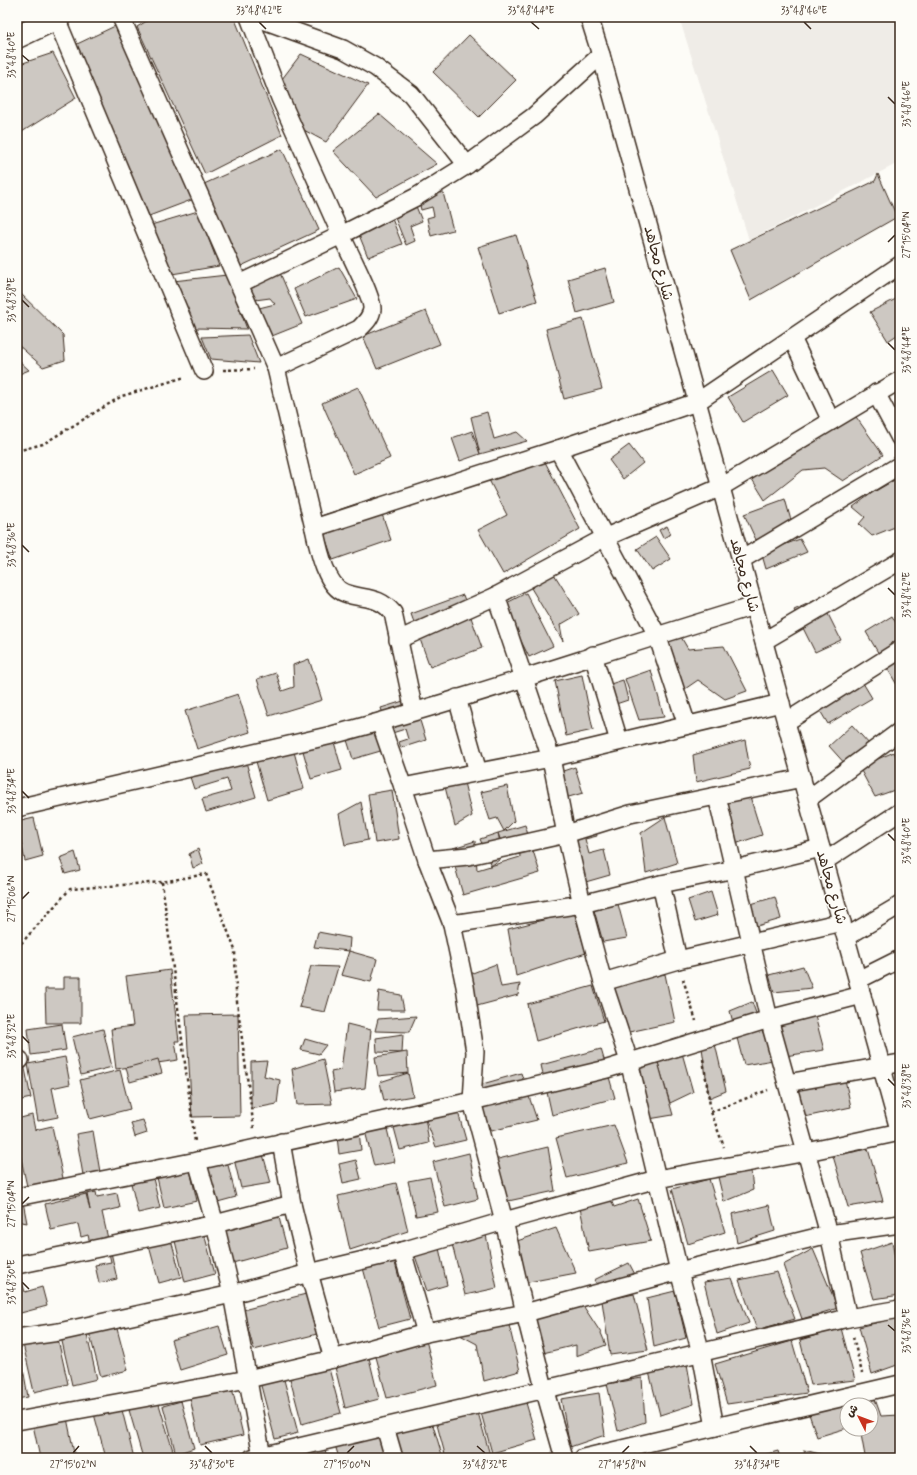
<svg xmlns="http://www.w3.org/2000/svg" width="917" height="1475" font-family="Mynerve,'Playpen Sans Arabic',sans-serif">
<rect width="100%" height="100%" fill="#fdfcf7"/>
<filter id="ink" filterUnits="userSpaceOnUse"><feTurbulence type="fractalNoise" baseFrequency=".025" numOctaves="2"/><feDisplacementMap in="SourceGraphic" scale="8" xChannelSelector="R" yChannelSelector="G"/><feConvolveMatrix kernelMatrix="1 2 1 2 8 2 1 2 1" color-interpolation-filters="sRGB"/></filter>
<g filter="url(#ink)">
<polygon fill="#efece7" points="679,17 900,17 900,162 749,240"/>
<g fill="#cdc8c2" stroke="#3b2a1e">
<polygon points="153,17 234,17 282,135 205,174 137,27"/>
<polygon points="115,26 194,199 149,216 75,45"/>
<polygon points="469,35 516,80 479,117 433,72"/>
<polygon points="53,53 76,98 17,135 17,65"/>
<polygon points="301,54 368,85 326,142 302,129 282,79"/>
<polygon points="379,114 437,164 376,197 333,151"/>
<polygon points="282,149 319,230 239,267 204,184"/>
<polygon points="878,174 897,217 751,300 730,250 875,181"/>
<polygon points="441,185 453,230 431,236 427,218 434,216 432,207 421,210 417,191"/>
<polygon points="411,194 422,221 410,226 415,241 406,245 389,203"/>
<polygon points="387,206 402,244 368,257 353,220"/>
<polygon points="198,211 219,266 172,274 151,225"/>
<polygon points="516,235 537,301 499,313 478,247"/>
<polygon points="274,259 302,324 272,336 259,308 275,304 270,298 255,300 244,272"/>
<polygon points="339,267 357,299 306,317 294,289"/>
<polygon points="605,268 614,302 577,313 568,279"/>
<polygon points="227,275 247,329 195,328 173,281"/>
<polygon points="18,291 63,335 65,360 43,367 17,344 17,292"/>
<polygon points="900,297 900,333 888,341 870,312"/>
<polygon points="426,311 440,344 377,369 363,336"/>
<polygon points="583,319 602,389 564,399 546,329"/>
<polygon points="248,335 259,363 211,359 202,337"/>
<polygon points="17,359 29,370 17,375"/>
<polygon points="773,370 788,395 743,422 728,397"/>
<polygon points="358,387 390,458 354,474 322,403"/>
<polygon points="487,412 494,439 517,432 527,441 480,454 471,417"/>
<polygon points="854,414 883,455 843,481 824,468 803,470 765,500 747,471"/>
<polygon points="472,431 480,454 460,461 452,438"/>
<polygon points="629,445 643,463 623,479 609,460"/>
<polygon points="544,460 580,529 503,574 478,530 507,515 488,478"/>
<polygon points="898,478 900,483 900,525 872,536 859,524 865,517 853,507 872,493"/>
<polygon points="376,497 391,540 333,560 318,517"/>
<polygon points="785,499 792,524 756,540 744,514"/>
<polygon points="667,526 671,534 663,538 659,530"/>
<polygon points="656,537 671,559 652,571 637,549"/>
<polygon points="800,539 807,552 766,569 762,555 770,550"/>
<polygon points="554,574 579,614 560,625 563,641 531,588"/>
<polygon points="526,593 553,646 529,657 503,605"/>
<polygon points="463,595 482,648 430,667 411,614"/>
<polygon points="820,598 841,640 815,652 794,610"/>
<polygon points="892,616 900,630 900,638 890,644 900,662 900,690 866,632"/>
<polygon points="665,632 681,637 688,649 724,646 747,691 725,699 698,680 682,691"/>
<polygon points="309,659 322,700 269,716 257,679 276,673 282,691 294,687 293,665"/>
<polygon points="651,670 664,717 639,720 625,679"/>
<polygon points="582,675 593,730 566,736 555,681"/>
<polygon points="860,678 872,698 828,724 816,704"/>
<polygon points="623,680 628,700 610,706 604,686"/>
<polygon points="238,694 250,732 197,749 185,711"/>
<polygon points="413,698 426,740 401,748 399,742 408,739 405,729 389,734 381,708"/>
<polygon points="373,714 384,750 353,759 342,724"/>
<polygon points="852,725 870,745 847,766 829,746"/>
<polygon points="332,735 342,770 311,779 301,744"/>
<polygon points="745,740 750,769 696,782 693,755"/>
<polygon points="293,748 304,789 267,800 255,758"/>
<polygon points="894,752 900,765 900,788 875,797 859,767"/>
<polygon points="244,755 256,797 206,812 202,799 231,791 227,779 194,789 188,771"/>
<polygon points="575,767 583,793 565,798 557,773"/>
<polygon points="463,778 472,816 455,826 444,783"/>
<polygon points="507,786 514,821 504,831 497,818 490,820 481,792"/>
<polygon points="392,790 399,839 375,843 368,794"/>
<polygon points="748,790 762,835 735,844 720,799"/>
<polygon points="361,802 368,840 345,845 339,814"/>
<polygon points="665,817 677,863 646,873 641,833"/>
<polygon points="34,818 43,856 25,861 17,822"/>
<polygon points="593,822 597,836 585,839 589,854 604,850 610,875 582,883 569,828"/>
<polygon points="525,825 540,873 463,895 450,849 475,841 477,870 520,857 519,844 503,848 498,833"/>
<polygon points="498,833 503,857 491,866 480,839"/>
<polygon points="198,849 203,864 193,868 189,854"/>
<polygon points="75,852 80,870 65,874 60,858"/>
<polygon points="614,889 627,938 603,942 590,896"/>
<polygon points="711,892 718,915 695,922 688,900"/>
<polygon points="775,897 781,919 750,928 744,906"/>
<polygon points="574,912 586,953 516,976 508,929"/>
<polygon points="318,932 350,938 349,951 314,947"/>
<polygon points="349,951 377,959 371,982 341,975"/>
<polygon points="496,964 501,987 520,984 518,995 477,1006 470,974"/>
<polygon points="311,966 338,967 325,1012 299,1007"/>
<polygon points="803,966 812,988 774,992 769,975"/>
<polygon points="170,970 179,1041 175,1041 178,1060 116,1069 111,1029 133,1026 126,976"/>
<polygon points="665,974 675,1022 620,1034 610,986"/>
<polygon points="64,977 81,977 81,1023 46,1023 45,989 64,989"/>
<polygon points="593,986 604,1021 536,1041 527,1004"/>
<polygon points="379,991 401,995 404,1010 377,1010"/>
<polygon points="752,1002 773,1060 744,1065 730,1011"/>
<polygon points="238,1014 240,1116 192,1117 186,1015"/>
<polygon points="416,1016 409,1032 375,1031 378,1019"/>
<polygon points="815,1016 824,1050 785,1056 776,1024"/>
<polygon points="62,1024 66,1050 31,1055 28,1029"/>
<polygon points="347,1024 371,1030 365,1088 334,1092 331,1072 341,1070"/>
<polygon points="103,1029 112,1067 81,1075 72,1037"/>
<polygon points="403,1034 402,1053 377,1052 376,1038"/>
<polygon points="305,1039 326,1045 319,1054 301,1050"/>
<polygon points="715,1044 726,1091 709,1098 702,1048"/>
<polygon points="601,1049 615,1098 552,1115 541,1065"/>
<polygon points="407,1052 408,1073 378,1076 375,1057"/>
<polygon points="682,1053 693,1092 670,1103 657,1059"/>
<polygon points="65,1057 70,1084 52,1088 58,1117 38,1121 28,1064"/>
<polygon points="158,1059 162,1073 130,1082 126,1068"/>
<polygon points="323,1059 332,1104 297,1105 292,1069"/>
<polygon points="657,1059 673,1115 649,1119 630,1066"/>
<polygon points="267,1061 264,1076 280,1080 277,1104 251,1109 251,1062"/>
<polygon points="24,1064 31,1098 17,1101 17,1065"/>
<polygon points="120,1070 130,1109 90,1119 80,1080"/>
<polygon points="408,1073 413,1096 384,1101 380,1082"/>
<polygon points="521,1073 537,1120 491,1131 472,1087"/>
<polygon points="844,1075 851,1107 800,1118 793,1086"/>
<polygon points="458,1112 466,1140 436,1147 425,1117"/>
<polygon points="32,1115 35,1130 52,1126 64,1183 28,1191 17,1140 17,1119"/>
<polygon points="425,1117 429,1143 400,1150 393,1124"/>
<polygon points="143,1120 147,1133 135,1137 131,1123"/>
<polygon points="386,1125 395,1162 374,1166 365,1131"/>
<polygon points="614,1125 628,1163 567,1178 556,1138"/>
<polygon points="93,1131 100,1172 83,1175 76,1134"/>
<polygon points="359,1131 361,1150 339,1154 337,1137"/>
<polygon points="548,1147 555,1191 499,1203 494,1160"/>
<polygon points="868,1149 883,1201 848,1207 833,1156"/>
<polygon points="262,1151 271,1183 241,1188 234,1159"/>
<polygon points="469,1153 478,1199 445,1207 433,1162"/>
<polygon points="226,1157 236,1197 214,1203 203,1163"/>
<polygon points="356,1160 361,1179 343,1183 339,1164"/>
<polygon points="189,1165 197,1201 164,1208 156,1173"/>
<polygon points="751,1171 753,1190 724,1202 718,1177"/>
<polygon points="152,1174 160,1208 138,1213 130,1179"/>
<polygon points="430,1177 438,1212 416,1216 408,1181"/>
<polygon points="709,1179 725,1232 688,1244 672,1189"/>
<polygon points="396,1183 408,1231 350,1250 338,1196"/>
<polygon points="605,1186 614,1207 638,1199 651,1241 589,1252 577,1193"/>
<polygon points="96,1192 97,1197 117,1193 120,1208 102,1212 117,1279 99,1283 95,1265 111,1262 107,1244 91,1248 88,1235 81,1237 78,1224 51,1230 45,1204 86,1194 90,1210 87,1194"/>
<polygon points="23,1202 27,1223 17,1221 17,1204"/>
<polygon points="769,1205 775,1231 737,1243 732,1214"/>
<polygon points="277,1210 287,1248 229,1264 218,1226"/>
<polygon points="556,1228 576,1273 518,1284 514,1242"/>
<polygon points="203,1230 215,1274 185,1282 174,1237"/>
<polygon points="486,1235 497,1288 465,1295 452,1244"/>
<polygon points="170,1236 181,1277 159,1283 148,1242"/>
<polygon points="892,1242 900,1283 900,1295 874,1299 860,1253"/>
<polygon points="439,1248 447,1285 427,1291 414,1253"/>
<polygon points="813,1249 838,1308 802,1319 783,1265"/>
<polygon points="394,1259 410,1319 379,1327 363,1268"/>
<polygon points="629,1263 639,1282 603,1292 594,1280"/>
<polygon points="777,1272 795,1319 757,1330 739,1280"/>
<polygon points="20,1275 25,1292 42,1287 47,1306 17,1314 17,1276"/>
<polygon points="732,1278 749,1323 717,1334 704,1282"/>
<polygon points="675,1291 686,1338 654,1347 647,1298"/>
<polygon points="306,1294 317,1334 254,1350 243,1310"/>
<polygon points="634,1294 648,1350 610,1355 602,1301"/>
<polygon points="582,1304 601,1333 606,1345 576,1356 576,1345 543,1353 525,1313"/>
<polygon points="900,1317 900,1364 872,1374 859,1327"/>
<polygon points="508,1321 520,1371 484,1381 477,1344 460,1335"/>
<polygon points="116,1325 128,1370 101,1377 89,1332"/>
<polygon points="219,1326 228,1355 180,1370 171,1340"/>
<polygon points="841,1328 855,1380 811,1385 800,1340"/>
<polygon points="86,1331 97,1379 72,1385 61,1337"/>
<polygon points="57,1335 68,1384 34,1392 23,1344"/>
<polygon points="426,1340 437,1385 387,1398 375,1353"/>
<polygon points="792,1341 807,1393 727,1404 715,1364"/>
<polygon points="19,1345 28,1397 17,1399 17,1346"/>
<polygon points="368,1354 379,1399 345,1408 334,1363"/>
<polygon points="687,1364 694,1404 660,1415 649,1372"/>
<polygon points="328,1365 341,1413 302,1424 289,1375"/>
<polygon points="283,1376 298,1433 275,1439 260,1382"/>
<polygon points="642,1378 645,1422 618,1431 607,1384"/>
<polygon points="232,1388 243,1435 200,1445 190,1398"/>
<polygon points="599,1393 605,1435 570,1447 561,1399"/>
<polygon points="524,1396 537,1440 492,1453 480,1409"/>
<polygon points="875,1399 881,1416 900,1415 900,1458 858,1458 865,1456 860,1429 871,1429 871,1405 847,1405 847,1428 817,1437 809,1414"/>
<polygon points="158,1401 174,1454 161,1458 143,1458 129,1410"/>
<polygon points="181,1401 194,1448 176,1454 163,1406"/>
<polygon points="121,1406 134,1458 106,1458 94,1414"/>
<polygon points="477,1409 490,1455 478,1458 446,1458 436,1421"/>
<polygon points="67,1418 75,1458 40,1458 33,1425"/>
<polygon points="432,1422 443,1458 400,1458 392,1435"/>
<polygon points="380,1432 388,1458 339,1458 335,1445"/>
<polygon points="324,1445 327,1458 294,1458 293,1453"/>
<polygon points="804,1450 836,1458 805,1458"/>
<polygon points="778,1451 780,1458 753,1458"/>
<polygon points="557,1453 558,1458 537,1458 537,1457"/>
</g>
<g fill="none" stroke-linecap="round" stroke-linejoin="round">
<g stroke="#3b2a1e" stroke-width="20">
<g id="street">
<polyline points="121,17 276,368 314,528 558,449 697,402 900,265"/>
<polyline points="249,17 280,98 341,235 416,197 467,165 534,116 601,55"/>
<polyline points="255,17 343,49 375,67 411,94 467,165"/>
<polyline points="589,17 601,55 900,1133"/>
<polyline points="56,18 204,371"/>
<path d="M239 284 341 235C347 248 373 298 372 309 371 318 365 323 359 329L276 368"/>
<polyline points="792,338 831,421"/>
<polyline points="876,393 900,438"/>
<polyline points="558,449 657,635 687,725"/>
<path d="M314 528C318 546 325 586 345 593 364 600 378 595 393 613L414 711"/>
<polyline points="741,560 900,465"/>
<polyline points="496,596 551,758 566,834 582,904 603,982 629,1061 679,1271 701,1353 715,1427"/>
<polyline points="398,640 496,596 604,538 721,487 900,380"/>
<polyline points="764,641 900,561"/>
<polyline points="593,655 619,741"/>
<polyline points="457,698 478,772"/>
<polyline points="380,722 403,787 427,860 452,924 465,986 475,1052 472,1101 504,1221 525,1313 544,1388 564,1458"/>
<polyline points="786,722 900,650"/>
<polyline points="403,787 551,758 781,703"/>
<polyline points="717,796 769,1019 829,1234 848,1318"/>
<polyline points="808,799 900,731"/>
<path d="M17 808 332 735C474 697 613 648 754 606"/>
<polyline points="427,860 468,856 566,834 630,814 802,778"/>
<polyline points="825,861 900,812"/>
<polyline points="661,884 678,960"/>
<polyline points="452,924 582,904 661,884 735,869 821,848"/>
<polyline points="846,937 900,905"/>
<polyline points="858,980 900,959"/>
<polyline points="603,982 678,960 842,922"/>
<polyline points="17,1061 20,1060"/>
<polyline points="787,1083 900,1063"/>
<polyline points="281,1142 292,1204 309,1273 333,1359"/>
<polyline points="17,1197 197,1161 472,1101 607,1069 769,1019 862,995"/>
<polyline points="402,1251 426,1333"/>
<polyline points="17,1265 215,1224 197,1161"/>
<polyline points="17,1338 59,1332 232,1294 309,1273 402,1251 504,1221 657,1179 807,1152 900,1132"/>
<polyline points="17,1421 248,1379 333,1359 426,1333 525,1313 679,1271 829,1234 900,1224"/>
<polyline points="385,1427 394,1458"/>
<polyline points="262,1456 232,1294 215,1224 292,1204"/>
<polyline points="252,1458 848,1318 900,1309"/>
<polyline points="583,1458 900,1384"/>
</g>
</g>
<g stroke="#3b2a1e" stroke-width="25">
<polyline id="secondary" points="17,37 59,17"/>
</g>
<g stroke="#3b2a1e" stroke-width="2.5" stroke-dasharray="3 3" stroke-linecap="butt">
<polyline points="223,370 254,369"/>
<polyline points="17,451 43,444 122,396 185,377"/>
<polyline points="162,882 195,1142"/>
<polyline points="17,948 70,889 162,882 206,874 235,950 236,994 254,1129"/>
<polyline points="683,979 696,1021"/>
<polyline points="17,1034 18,1041"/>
<polyline points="703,1059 711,1112 724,1147"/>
<polyline points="711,1112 768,1090"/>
<polyline points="853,1337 862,1373"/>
</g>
<use href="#street" stroke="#fdfcf7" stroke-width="17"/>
<use href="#secondary" stroke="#fdfcf7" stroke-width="22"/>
</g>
</g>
<path fill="none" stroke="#3b2a1e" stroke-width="1.5" d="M259 22 266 29M531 22 539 29M804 22 811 29M22 55 29 61M888 97 895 104M888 242 895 235M22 300 29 307M888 343 895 350M22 545 29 552M888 588 895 595M22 791 29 798M888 834 895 841M22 899 29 892M22 1036 29 1043M888 1079 895 1086M22 1204 29 1197M22 1282 29 1289M888 1325 895 1331M205 1446 212 1453M477 1446 485 1453M750 1446 757 1453M73 1453 79 1446M347 1453 354 1446M622 1453 629 1446"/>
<g text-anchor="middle" stroke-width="3" stroke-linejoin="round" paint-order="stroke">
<g font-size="15" fill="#3b2a1e" stroke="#fdfcf7">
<text transform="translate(659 263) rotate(75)" y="5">شارع مجاهد</text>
<text transform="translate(745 575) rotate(75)" y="5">شارع مجاهد</text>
<text transform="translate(832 887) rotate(74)" y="5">شارع مجاهد</text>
</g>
</g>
<rect width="917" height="1475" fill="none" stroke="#fdfcf7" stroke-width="44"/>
<g transform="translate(859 1417) rotate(312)"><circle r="19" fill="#fdfcf7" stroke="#afa8a0"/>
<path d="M0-3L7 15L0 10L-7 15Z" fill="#c8321e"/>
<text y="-6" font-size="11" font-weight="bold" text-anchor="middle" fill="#3b2a1e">ش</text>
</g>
<rect x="22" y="22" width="873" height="1431" fill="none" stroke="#3b2a1e" stroke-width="1.5"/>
<g font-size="10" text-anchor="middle" fill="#3b2a1e">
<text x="259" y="14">33°48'42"E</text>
<text x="531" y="14">33°48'44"E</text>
<text x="804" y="14">33°48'46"E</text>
<text transform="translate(11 55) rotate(-90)" y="4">33°48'40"E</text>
<text transform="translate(906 104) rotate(-90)" y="4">33°48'46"E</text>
<text transform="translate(906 235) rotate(-90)" y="4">27°15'04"N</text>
<text transform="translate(11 300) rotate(-90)" y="4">33°48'38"E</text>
<text transform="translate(906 350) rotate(-90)" y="4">33°48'44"E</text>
<text transform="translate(11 545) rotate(-90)" y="4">33°48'36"E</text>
<text transform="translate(906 595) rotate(-90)" y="4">33°48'42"E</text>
<text transform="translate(11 791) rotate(-90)" y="4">33°48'34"E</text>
<text transform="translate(906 841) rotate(-90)" y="4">33°48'40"E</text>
<text transform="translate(11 899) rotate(-90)" y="4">27°15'06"N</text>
<text transform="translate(11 1036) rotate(-90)" y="4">33°48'32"E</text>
<text transform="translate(906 1086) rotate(-90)" y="4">33°48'38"E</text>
<text transform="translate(11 1204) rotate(-90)" y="4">27°15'04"N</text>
<text transform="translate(11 1282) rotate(-90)" y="4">33°48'30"E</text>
<text transform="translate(906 1331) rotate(-90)" y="4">33°48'36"E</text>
<text x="73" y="1468">27°15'02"N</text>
<text x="212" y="1468">33°48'30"E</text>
<text x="347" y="1468">27°15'00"N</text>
<text x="485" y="1468">33°48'32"E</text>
<text x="622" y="1468">27°14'58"N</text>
<text x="757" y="1468">33°48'34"E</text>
</g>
</svg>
